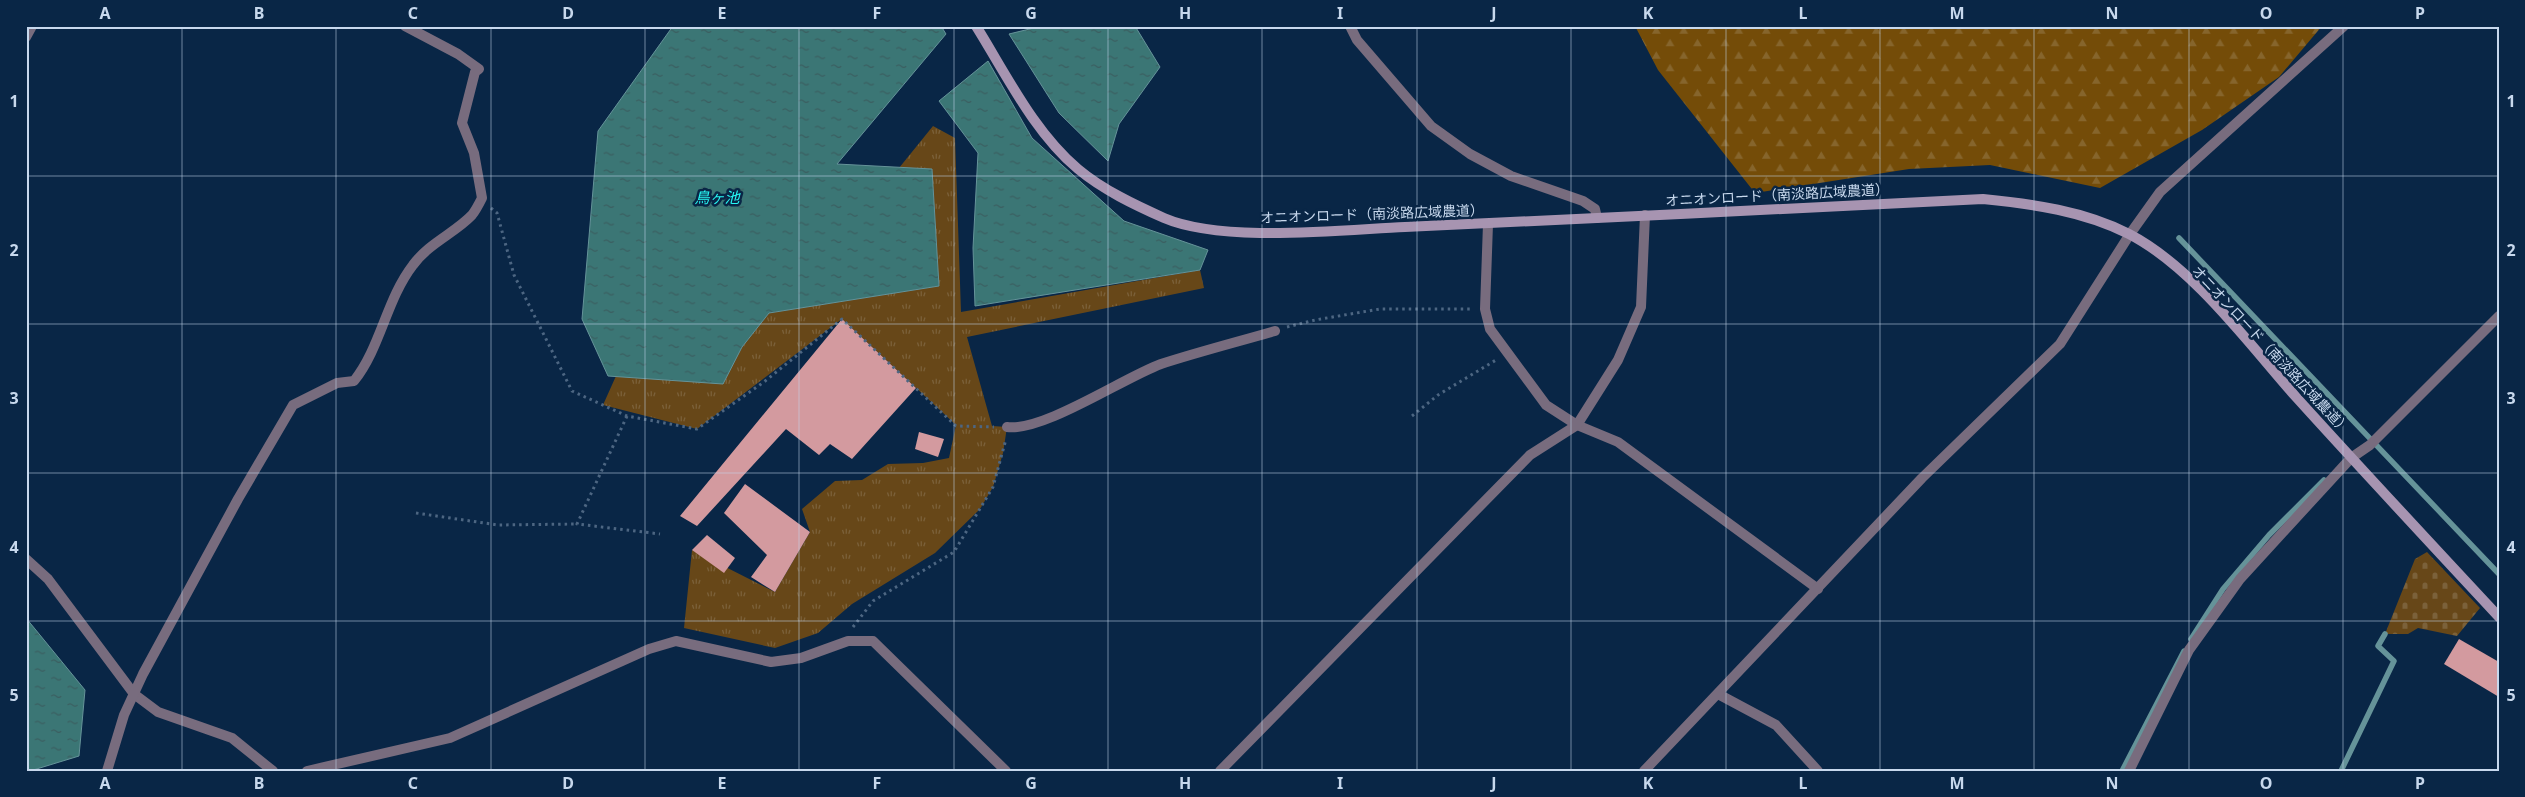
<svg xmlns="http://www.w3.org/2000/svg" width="2525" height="797" font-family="'Noto Sans','Noto Sans JP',sans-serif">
<defs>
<pattern id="grass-tufts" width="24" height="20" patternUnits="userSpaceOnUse" patternTransform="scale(1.25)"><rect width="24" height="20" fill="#674718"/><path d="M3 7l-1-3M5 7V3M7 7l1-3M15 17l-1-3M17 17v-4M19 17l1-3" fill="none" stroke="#7b613a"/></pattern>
<pattern id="forest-firs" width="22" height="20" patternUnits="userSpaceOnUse" patternTransform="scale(1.25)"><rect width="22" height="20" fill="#744c08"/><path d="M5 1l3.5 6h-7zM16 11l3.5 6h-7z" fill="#86652c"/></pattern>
<pattern id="cemetery-stones" width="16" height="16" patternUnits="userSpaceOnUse" patternTransform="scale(1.25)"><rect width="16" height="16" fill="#674718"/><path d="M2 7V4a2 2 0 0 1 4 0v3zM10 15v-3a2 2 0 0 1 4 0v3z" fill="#7b613a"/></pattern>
<pattern id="water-ripples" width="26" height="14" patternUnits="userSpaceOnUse" patternTransform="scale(1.25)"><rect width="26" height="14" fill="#3b7675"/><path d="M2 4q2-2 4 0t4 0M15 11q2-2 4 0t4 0" fill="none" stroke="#3b5e60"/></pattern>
</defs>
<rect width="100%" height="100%" fill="#092646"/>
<polygon fill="url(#grass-tufts)" points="933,126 955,138 961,312 1200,270 1204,288 967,337 992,426 1007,427 1003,453 993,487 980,509 935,553 852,604 818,633 775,648 684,628 692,550 775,592 810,532 802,509 835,481 862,480 888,464 923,463 949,458 956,425 842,319 697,429 603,405 616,376 723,383 742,347 769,313 939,286 932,170 899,168"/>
<polygon fill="url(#forest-firs)" points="1635,26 2322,26 2279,77 2202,130 2100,188 1990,165 1909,169 1755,193 1658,70"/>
<polygon fill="url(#cemetery-stones)" points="2427,552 2480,608 2457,636 2418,628 2408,634 2385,634 2415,559"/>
<g fill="url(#water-ripples)" stroke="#659399">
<polygon points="673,26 941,26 946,34 837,164 932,169 939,286 769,313 742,347 723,384 608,376 582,319 598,131"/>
<polygon points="1042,26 1135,26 1160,67 1119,124 1108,161 1059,113 1009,34"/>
<polygon points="988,61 1032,138 1124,221 1208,250 1200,270 975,306 973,248 978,153 939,101"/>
<polygon points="26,618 85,690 79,756 30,771 26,771"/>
</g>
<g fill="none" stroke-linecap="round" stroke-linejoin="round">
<g stroke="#659399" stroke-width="5.5">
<polyline points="2179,238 2499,574"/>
<polyline points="2191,639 2223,589 2269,535 2324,480"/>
<polyline points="2122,771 2184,651"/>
<polyline points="2341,771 2394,661 2378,646 2385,634"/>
</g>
</g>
<g fill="#d39a9f">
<polygon points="842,319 916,388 852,459 830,444 819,455 786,429 697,526 680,516"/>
<polygon points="919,432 944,439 938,457 915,449"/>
<polygon points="745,484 810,532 775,592 751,577 767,555 724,513"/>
<polygon points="707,535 735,558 724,573 692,550"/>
<polygon points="2459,639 2499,662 2499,697 2444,664"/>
</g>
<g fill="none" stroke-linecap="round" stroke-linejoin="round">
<g stroke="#4d6682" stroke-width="3" stroke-dasharray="2.5 4" stroke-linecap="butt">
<polyline points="491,208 497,213 514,275 572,391 627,416 697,429 764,382 842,319 956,426 994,427"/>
<polyline points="1287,327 1315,320 1380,309 1472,309"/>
<polyline points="627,416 577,524 660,534"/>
<polyline points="1412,416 1438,395 1496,360"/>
<polyline points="416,513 498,525 577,524"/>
<polyline points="853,627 873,601 954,552 993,487 1006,439"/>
</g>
<g stroke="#786c7e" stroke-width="10">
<polyline points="1350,26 1357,40 1431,126 1470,154 1511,176 1583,201 1595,209 1597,218"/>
<polyline points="26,37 32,26"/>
<polyline points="1488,224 1485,309 1490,329 1546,405 1577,425 1618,442 1818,589"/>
<path d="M1007 427C1043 432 1123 378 1161 364 1198 352 1237 342 1275 331"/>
<polyline points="26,559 48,579 134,694 158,712 232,738 273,771"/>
<polyline points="1718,694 1776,725 1818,771"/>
<path d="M107 771 124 715 143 674 238 499 293 405 337 383 354 381C381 347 386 300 413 265 429 243 455 233 472 215 476 210 479 204 482 198L474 153 462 123 475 72 479 69 458 54 405 26"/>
<polyline points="307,771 450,738 649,649 676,641 771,662 801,658 848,641 873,641 1006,771"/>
<polyline points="1220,771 1530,455 1577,425 1618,360 1641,307 1645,215"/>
<polyline points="1644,771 1922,478 2060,344 2130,234 2160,192 2344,26"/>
<polyline points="2129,771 2189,650 2240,579 2351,458 2370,445 2499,316"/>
</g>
<path stroke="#a794b1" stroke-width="10" d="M976 26C1006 74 1034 132 1078 169 1103 190 1135 205 1164 218 1222 243 1340 230 1405 227 1598 219 1790 208 1983 199 2033 204 2084 211 2129 234 2193 267 2249 344 2296 397 2363 471 2431 544 2499 617"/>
</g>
<path fill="none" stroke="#c7d8ed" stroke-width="1" stroke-opacity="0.55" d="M182 26V771M336 26V771M491 26V771M645 26V771M799 26V771M954 26V771M1108 26V771M1262 26V771M1417 26V771M1571 26V771M1726 26V771M1880 26V771M2034 26V771M2189 26V771M2343 26V771M26 176H2499M26 324H2499M26 473H2499M26 621H2499"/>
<g text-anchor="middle" stroke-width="5" stroke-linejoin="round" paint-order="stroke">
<g font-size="14" fill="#c7d8ed" stroke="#092646">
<text transform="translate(1777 195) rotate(-3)" y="5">オニオンロード（南淡路広域農道）</text>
<text transform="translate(1372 214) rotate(-2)" y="5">オニオンロード（南淡路広域農道）</text>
<text transform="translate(2271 350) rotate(47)" y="5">オニオンロード（南淡路広域農道）</text>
</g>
<g font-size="15" font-style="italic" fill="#27f8f5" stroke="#092646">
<text x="717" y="203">鳥ヶ池</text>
</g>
</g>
<rect width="2525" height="797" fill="none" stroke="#092646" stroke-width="55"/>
<rect x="28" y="28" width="2470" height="742" fill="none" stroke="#c7d8ed" stroke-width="2"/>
<g font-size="16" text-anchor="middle" font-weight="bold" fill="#c7d8ed">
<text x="105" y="19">A</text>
<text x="259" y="19">B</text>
<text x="413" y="19">C</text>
<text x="568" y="19">D</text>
<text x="722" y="19">E</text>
<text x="877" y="19">F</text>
<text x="1031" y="19">G</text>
<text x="1185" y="19">H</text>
<text x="1340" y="19">I</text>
<text x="1494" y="19">J</text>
<text x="1648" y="19">K</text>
<text x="1803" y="19">L</text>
<text x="1957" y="19">M</text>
<text x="2112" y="19">N</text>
<text x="2266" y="19">O</text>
<text x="2420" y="19">P</text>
<text x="14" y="107">1</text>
<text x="2511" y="107">1</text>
<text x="14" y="256">2</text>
<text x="2511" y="256">2</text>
<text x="14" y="404">3</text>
<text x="2511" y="404">3</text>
<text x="14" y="553">4</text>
<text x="2511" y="553">4</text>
<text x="14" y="701">5</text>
<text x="2511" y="701">5</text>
<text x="105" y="789">A</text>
<text x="259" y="789">B</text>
<text x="413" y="789">C</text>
<text x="568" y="789">D</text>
<text x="722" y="789">E</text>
<text x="877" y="789">F</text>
<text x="1031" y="789">G</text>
<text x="1185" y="789">H</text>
<text x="1340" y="789">I</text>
<text x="1494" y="789">J</text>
<text x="1648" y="789">K</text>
<text x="1803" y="789">L</text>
<text x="1957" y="789">M</text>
<text x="2112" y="789">N</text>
<text x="2266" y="789">O</text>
<text x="2420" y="789">P</text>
</g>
</svg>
